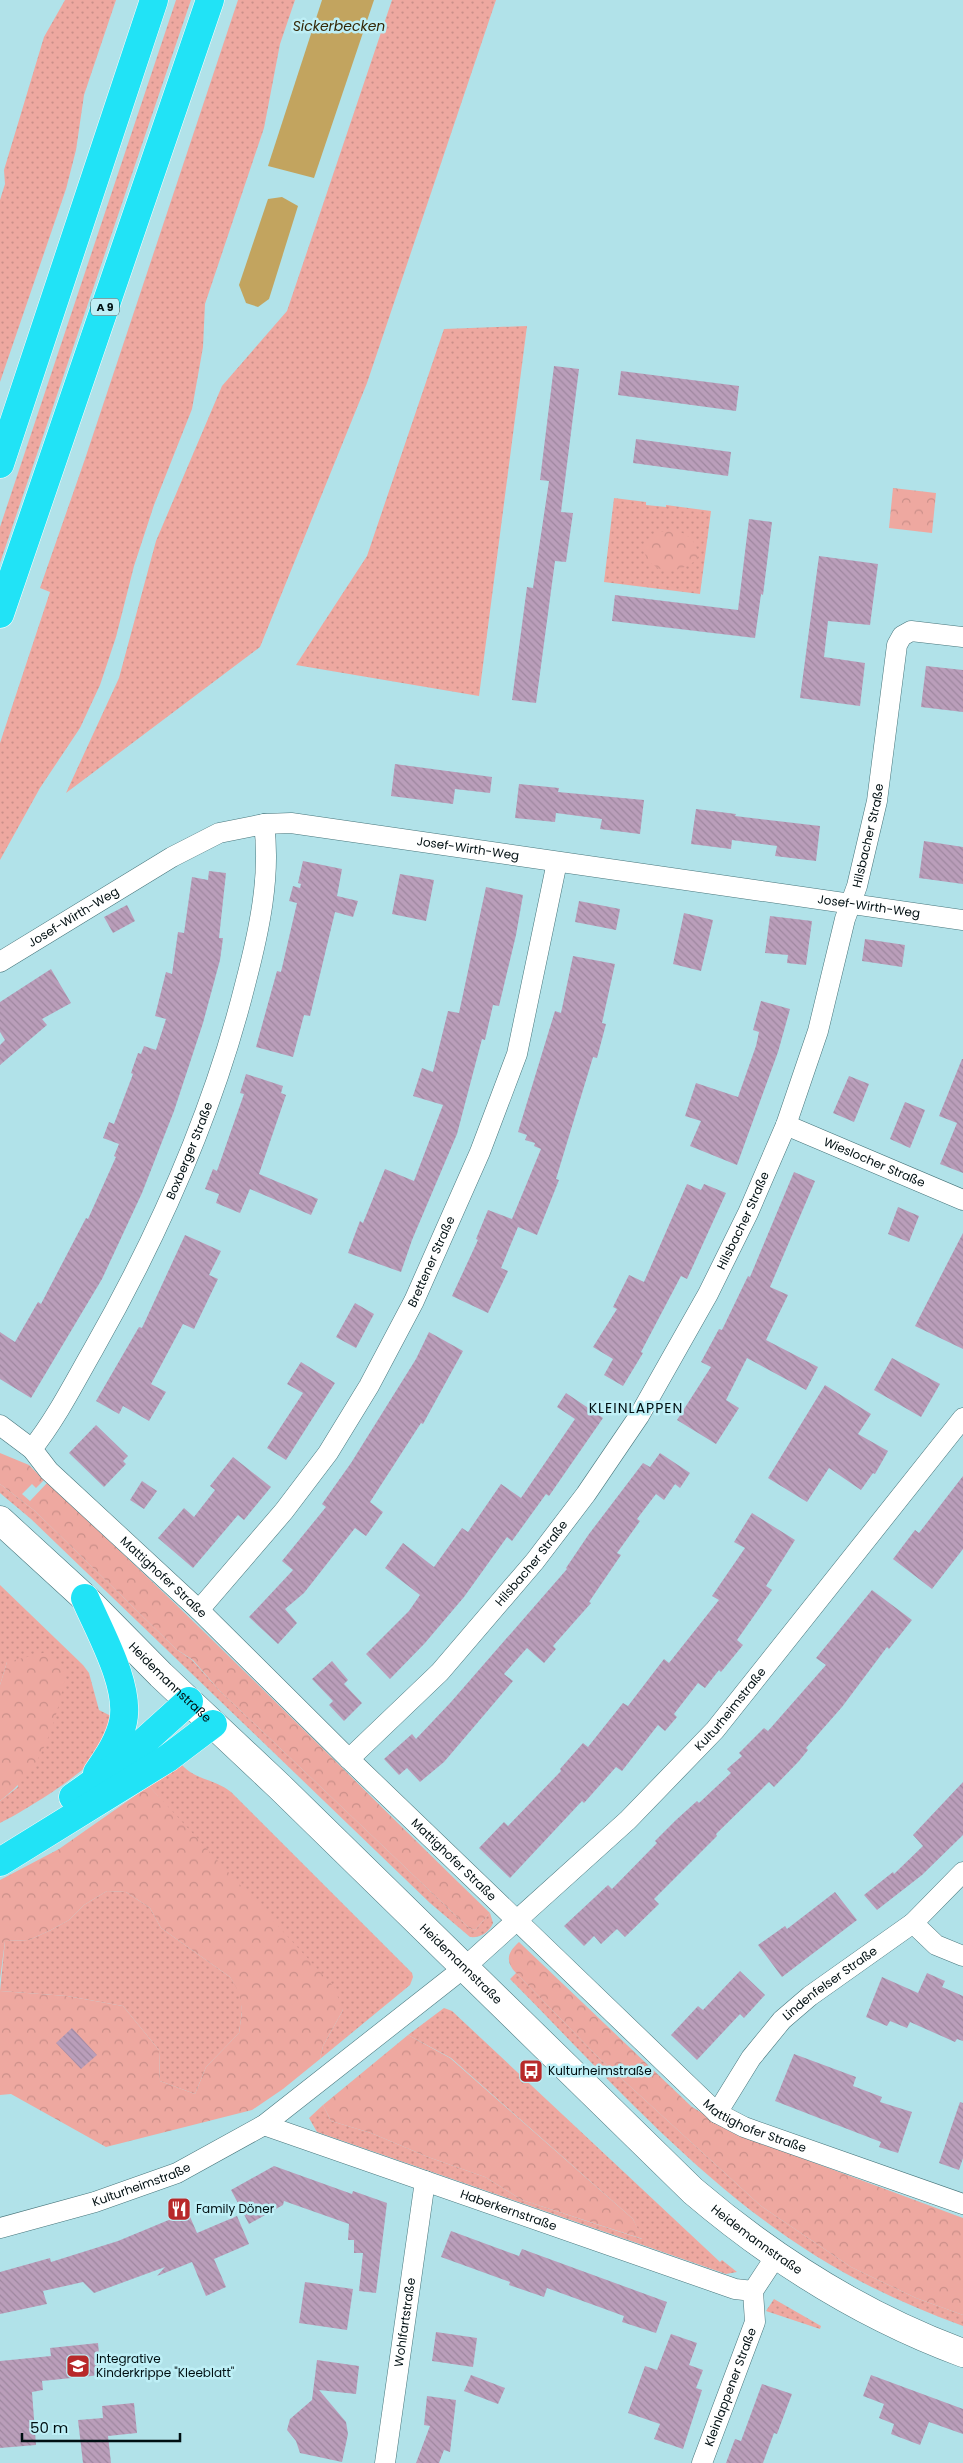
<svg xmlns="http://www.w3.org/2000/svg" width="963" height="2463" font-family="Poppins,sans-serif">
<defs>
<pattern id="grass-dots" width="8" height="8" patternUnits="userSpaceOnUse" patternTransform="scale(1.25)"><rect width="8" height="8" fill="#eea8a0"/><path d="M2 2h.1M6 6h.1" fill="none" stroke="#ca8f89" stroke-width="1.8" stroke-linecap="round"/></pattern>
<pattern id="forest-crowns" width="20" height="18" patternUnits="userSpaceOnUse" patternTransform="scale(1.25)"><rect width="20" height="18" fill="#eea8a0"/><path d="M2 6a3 3 0 1 1 6 0M12 15a3 3 0 1 1 6 0" fill="none" stroke="#ca8f89"/></pattern>
<pattern id="building-back-hatch" width="6" height="6" patternUnits="userSpaceOnUse" patternTransform="scale(1.25)"><rect width="6" height="6" fill="#ba9eba"/><path d="M-1 5l2 2M0 0l6 6M5-1l2 2" fill="none" stroke="#9e879f"/></pattern>
</defs>
<rect width="100%" height="100%" fill="#b1e2e9"/>
<g fill="url(#grass-dots)">
<polygon points="65,0 116,0 84,95 76,150 66,189 0,382 0,200 5,184 4,170 44,37"/>
<polygon points="176,0 191,0 0,563 0,527"/>
<polygon points="238,0 295,0 280,44 264,128 205,304 203,347 192,409 154,505 134,566 116,637 100,685 80,728 40,788 0,860 0,743 50,592 40,588 85,459"/>
<polygon points="392,0 496,0 367,383 260,647 66,793 119,678 156,541 222,386 287,311"/>
<polygon points="527,326 479,696 296,665 367,556 444,329"/>
<polygon points="614,498 646,502 646,505 666,507 666,505 711,511 700,594 604,582"/>
<path d="M0 1484 35 1511 176 1649 192 1660 219 1690 469 1928 475 1930 490 1913 493 1923C489 1933 480 1938 470 1937L430 1903 31 1519 0 1493Z"/>
<path d="M0 1585 83 1665 89 1673 99 1710 117 1719C113 1728 109 1739 104 1747 90 1771 26 1810 0 1823V1801L18 1787 7 1662 0 1685Z"/>
<path d="M181 1764C195 1780 215 1779 231 1792L412 1973 413 1977 410 1985 320 2059 323 2046 343 2010 149 1786Z"/>
<polygon points="107,1891 126,1892 150,1908 161,1928 230,1977 240,1992 242,2011 239,2033 206,2067 195,2094 160,2081 159,2050 123,2006 67,1996 0,1991 5,1941 29,1940 51,1930 69,1920 84,1905"/>
<path d="M516 1973 599 2058 761 2206 851 2267 916 2298 963 2315V2326C912 2307 862 2285 816 2256 699 2183 606 2076 510 1979Z"/>
<polygon points="444,2008 452,2011 720,2262 722,2260 737,2272 726,2274 317,2132 309,2118 323,2105 331,2121 371,2133 428,2157 485,2177 522,2200 642,2239 633,2219 451,2058 408,2035"/>
<polygon points="774,2299 821,2326 820,2329 766,2311"/>
</g>
<g fill="url(#forest-crowns)">
<polygon points="893,488 936,493 932,533 889,528"/>
<path d="M676 530C690 536 698 542 698 559 676 575 653 577 642 548 650 533 660 531 676 530Z"/>
<path d="M0 1453 29 1465 44 1480 36 1488 32 1484 22 1494 30 1501 47 1483C199 1622 342 1770 490 1913L475 1930 469 1928 219 1690 193 1660 176 1649 35 1511 0 1484Z"/>
<path d="M47 1652 66 1674C54 1727 45 1766 0 1801V1685L7 1662Z"/>
<polygon points="149,1786 334,1987 343,2010 323,2046 320,2059 283,2089 252,2110 106,2147 11,2094 0,2095 0,1991 67,1996 123,2006 159,2050 160,2081 195,2094 206,2067 239,2033 242,2011 239,1992 230,1977 161,1928 150,1908 126,1892 107,1891 84,1905 69,1920 51,1930 29,1940 5,1941 0,1979 0,1880 59,1849"/>
<path d="M519 1942 692 2107 740 2135 963 2218V2315L916 2298 851 2267 761 2206 599 2058 516 1973C505 1961 507 1953 519 1942Z"/>
<polygon points="408,2035 450,2058 633,2219 643,2239 522,2200 485,2177 428,2157 371,2133 331,2121 323,2105"/>
</g>
<g fill="#c2a45f">
<polygon points="322,0 374,0 314,178 268,166"/>
<polygon points="282,197 298,206 269,299 258,307 246,303 239,285 268,199"/>
</g>
<g fill="url(#building-back-hatch)">
<polygon points="554,366 579,369 561,512 573,513 566,562 555,561 536,703 512,700 527,587 533,588 549,481 540,480"/>
<polygon points="621,371 739,386 736,411 618,395"/>
<polygon points="636,439 731,452 728,476 633,463"/>
<polygon points="749,519 772,522 763,595 761,594 755,638 612,621 615,595 738,610"/>
<polygon points="819,556 878,564 870,625 828,621 824,657 865,663 860,706 800,698"/>
<polygon points="926,666 963,670 963,712 921,707"/>
<polygon points="395,764 492,777 490,793 455,789 453,804 391,796"/>
<polygon points="519,784 559,788 558,792 644,800 640,834 600,829 602,819 556,813 555,822 515,818"/>
<polygon points="696,809 736,814 735,816 820,826 816,861 775,856 777,846 732,840 731,849 691,844"/>
<polygon points="924,841 963,847 963,884 919,878"/>
<polygon points="303,861 342,869 337,896 358,901 353,917 335,912 310,1016 304,1015 293,1057 256,1047 277,971 281,972 297,903 289,901 293,886 300,888 301,884 298,883"/>
<polygon points="209,871 226,873 219,938 223,938 220,960 203,1023 174,1111 142,1193 102,1279 31,1398 0,1379 0,1332 15,1342 38,1302 41,1304 86,1218 88,1219 116,1157 114,1156 119,1144 103,1138 109,1122 114,1124 133,1074 131,1073 138,1053 141,1054 144,1046 156,1050 166,1019 155,1016 166,972 172,974 178,932 184,933 192,877 208,880"/>
<polygon points="400,874 434,880 426,921 392,914"/>
<polygon points="486,887 523,895 516,935 499,1006 493,1005 485,1040 482,1039 457,1134 412,1240 401,1272 348,1253 360,1221 363,1223 385,1169 414,1181 443,1105 413,1096 422,1068 433,1072 448,1011 459,1013"/>
<polygon points="579,901 620,909 616,930 575,922"/>
<polygon points="127,905 135,921 113,933 104,917"/>
<polygon points="684,913 713,920 701,971 673,964"/>
<polygon points="770,916 812,921 806,965 787,963 788,955 765,953"/>
<polygon points="865,939 905,945 902,967 862,961"/>
<polygon points="573,956 615,964 602,1023 606,1024 597,1058 593,1057 556,1179 559,1180 537,1235 518,1227 501,1268 508,1271 488,1313 452,1296 478,1240 476,1239 488,1210 512,1219 541,1149 534,1146 535,1143 525,1140 527,1135 518,1132 555,1011 561,1013"/>
<polygon points="51,969 71,1003 42,1019 47,1025 0,1065 0,1045 5,1040 0,1032 0,1002"/>
<polygon points="761,1001 790,1009 778,1052 737,1165 690,1146 701,1121 685,1116 696,1083 738,1097 756,1046 759,1032 753,1030"/>
<polygon points="962,1059 963,1059 963,1173 940,1164 957,1123 939,1116"/>
<polygon points="246,1074 283,1086 281,1093 286,1095 259,1174 318,1199 311,1215 250,1189 240,1213 216,1203 219,1194 205,1189 213,1169 217,1171 244,1094 240,1093"/>
<polygon points="849,1076 869,1084 854,1122 833,1113"/>
<polygon points="905,1102 925,1110 910,1148 890,1139"/>
<polygon points="794,1172 815,1181 770,1287 788,1295 766,1340 818,1367 806,1390 747,1358 726,1400 739,1408 716,1444 677,1420 711,1367 701,1362 719,1329 722,1330 748,1276 750,1277"/>
<polygon points="687,1184 701,1190 704,1184 726,1193 687,1279 681,1276 641,1352 643,1353 623,1386 604,1375 613,1359 593,1347 617,1309 613,1307 629,1275 644,1282"/>
<polygon points="898,1207 919,1216 909,1242 888,1234"/>
<polygon points="963,1233 963,1349 915,1326"/>
<polygon points="185,1235 221,1251 209,1275 218,1279 194,1329 183,1324 151,1384 166,1392 149,1421 123,1406 119,1414 96,1401 139,1327 142,1328"/>
<polygon points="355,1303 374,1314 356,1348 336,1337"/>
<polygon points="429,1332 463,1351 423,1424 421,1423 370,1502 383,1512 366,1536 355,1528 304,1593 285,1609 297,1623 278,1644 249,1617 293,1570 282,1561 326,1507 322,1504 351,1463 416,1359"/>
<polygon points="892,1358 940,1384 921,1417 874,1390"/>
<polygon points="301,1362 335,1383 286,1460 267,1448 303,1393 287,1384"/>
<polygon points="825,1385 871,1414 858,1434 888,1451 875,1474 873,1473 861,1490 829,1468 807,1502 768,1478"/>
<polygon points="566,1393 603,1418 549,1496 546,1494 512,1541 507,1537 464,1597 425,1643 390,1679 366,1654 409,1611 420,1595 385,1568 403,1543 434,1567 462,1528 468,1532 501,1484 521,1498 575,1419 557,1407"/>
<polygon points="96,1425 128,1456 123,1461 126,1464 104,1487 69,1453"/>
<polygon points="660,1453 690,1473 680,1488 675,1484 664,1500 656,1494 637,1519 640,1521 617,1553 621,1555 589,1602 591,1603 553,1646 556,1649 544,1663 527,1648 504,1674 513,1681 444,1762 420,1782 407,1768 399,1775 384,1759 412,1734 416,1739 451,1702 567,1569 566,1568 589,1534 643,1463 650,1467"/>
<polygon points="233,1457 271,1487 244,1520 238,1515 193,1568 158,1538 184,1508 194,1517 215,1490 210,1486"/>
<polygon points="963,1476 963,1549 932,1589 893,1559 915,1530 919,1533"/>
<polygon points="142,1481 157,1491 144,1509 130,1500"/>
<polygon points="752,1513 795,1540 766,1586 772,1590 737,1640 743,1645 721,1672 719,1670 705,1688 698,1683 674,1714 677,1717 665,1731 658,1725 622,1771 616,1767 584,1803 582,1801 510,1878 479,1848 504,1822 508,1826 561,1771 560,1769 583,1743 588,1747 623,1703 628,1706 664,1659 669,1663 719,1600 712,1596 745,1548 734,1542"/>
<polygon points="872,1590 912,1620 889,1649 887,1647 842,1707 806,1748 808,1750 799,1761 774,1787 769,1782 716,1834 717,1836 654,1899 659,1904 625,1937 617,1929 601,1944 594,1936 584,1946 564,1926 608,1885 612,1889 657,1843 655,1841 676,1820 697,1801 699,1803 731,1773 727,1769 742,1756 739,1753 764,1728 768,1731 826,1665 816,1658"/>
<polygon points="332,1661 348,1680 344,1684 362,1703 344,1721 329,1705 333,1701 312,1679"/>
<polygon points="963,1782 963,1835 922,1875 877,1910 864,1895 893,1872 894,1874 923,1846 913,1835"/>
<polygon points="835,1892 857,1920 782,1977 758,1945 785,1926 787,1929"/>
<polygon points="740,1971 765,1995 744,2018 740,2014 697,2060 671,2035 698,2006 703,2010"/>
<polygon points="927,1973 945,1981 942,1987 963,1996 963,2041 957,2039 955,2042 910,2022 907,2028 890,2021 887,2026 866,2017 882,1977 918,1993"/>
<polygon points="72,2028 97,2055 81,2069 56,2043"/>
<polygon points="794,2054 856,2077 853,2086 882,2097 880,2102 912,2112 898,2153 879,2147 881,2142 775,2101"/>
<polygon points="960,2102 963,2103 963,2158 959,2170 939,2163"/>
<polygon points="274,2166 352,2194 353,2191 387,2203 376,2293 359,2291 363,2253 354,2253 354,2240 348,2240 349,2224 284,2201 283,2205 249,2224 231,2190"/>
<polygon points="188,2212 197,2233 237,2216 249,2244 214,2259 226,2287 206,2296 192,2262 157,2276 165,2267 94,2293 83,2282 43,2291 47,2304 0,2314 0,2272 50,2258 51,2262 118,2241"/>
<polygon points="451,2231 519,2256 522,2249 667,2302 656,2333 622,2322 624,2316 547,2288 544,2297 509,2285 510,2282 441,2257"/>
<polygon points="305,2282 353,2289 347,2330 299,2323"/>
<polygon points="436,2332 477,2338 473,2367 432,2361"/>
<polygon points="671,2334 697,2343 689,2365 703,2370 696,2388 702,2390 683,2449 654,2439 660,2424 628,2413 645,2366 657,2370"/>
<polygon points="98,2343 101,2375 42,2381 43,2390 32,2392 36,2445 0,2448 0,2361 51,2356 50,2348"/>
<polygon points="317,2360 359,2366 356,2394 319,2390 346,2422 348,2434 342,2462 300,2453 296,2441 287,2430 290,2419 312,2400"/>
<polygon points="471,2375 505,2388 498,2404 464,2391"/>
<polygon points="871,2375 963,2409 963,2434 929,2422 920,2445 891,2434 894,2424 879,2418 884,2404 863,2396"/>
<polygon points="762,2384 792,2394 777,2434 774,2433 763,2463 726,2463 735,2439 741,2441"/>
<polygon points="427,2396 456,2400 450,2452 444,2450 439,2463 416,2463 430,2426 424,2425"/>
<polygon points="134,2403 137,2433 108,2436 111,2463 83,2463 78,2420 103,2418 102,2406"/>
</g>
<g fill="none" stroke-linecap="round" stroke-linejoin="round">
<g stroke="#47757b" stroke-width="21">
<g id="street">
<path id="s1" d="M0 962 172 857 219 833 264 824 291 823 963 920"/>
<path id="s2" d="M786 1125 963 1200"/>
<path id="s3" d="M0 1425 32 1449 49 1471 199 1610 349 1759 717 2113 744 2127 963 2204"/>
<path id="s4" d="M32 1449C56 1419 74 1383 93 1350 159 1234 214 1110 246 981 259 931 271 876 264 824"/>
<path id="s5" d="M199 1610 284 1511 328 1453 369 1386 414 1301 480 1152 517 1054 557 862"/>
<path id="s6" d="M349 1759 440 1672 535 1561 586 1494 639 1416 708 1294 748 1213 786 1125 818 1031 845 919 857 886 877 801 897 645 902 636 911 631 963 637"/>
<polyline points="913,1923 936,1945 963,1956"/>
<path id="s7" d="M717 2113 751 2058 782 2020 810 1996 913 1923 963 1872"/>
<path id="s8" d="M264 2125 735 2289 753 2291"/>
<path id="s9" d="M0 2228 95 2202 177 2173 264 2125 465 1967 628 1820 715 1730 963 1418"/>
<path id="s10" d="M385 2463 425 2181"/>
<path id="s11" d="M702 2463 755 2322 753 2291 776 2256"/>
</g>
</g>
<g stroke="#47757b" stroke-width="29">
<g id="secondary">
<path id="s12" d="M0 1520 85 1598 161 1675 280 1787 693 2191C774 2260 863 2316 963 2353"/>
</g>
</g>
<g stroke="#fff" stroke-width="29">
<g id="highway">
<polyline points="0,464 154,0"/>
<polyline points="0,614 210,0"/>
<path d="M85 1598C99 1631 131 1686 123 1722 119 1741 107 1758 97 1773"/>
<polyline points="73,1797 118,1765 189,1701"/>
<polyline points="0,1862 168,1758 213,1724"/>
</g>
</g>
<use href="#street" stroke="#fff" stroke-width="20"/>
<use href="#secondary" stroke="#fff" stroke-width="28"/>
<use href="#highway" stroke="#21e3f6" stroke-width="28"/>
</g>
<defs>
<g id="bus-square" transform="scale(1.25)"><rect x="-9" y="-9" width="18" height="18" rx="4" fill="#b8292a" stroke="#beeff6"/><path d="M-5-6H5V4H4V6H2V4H-2V6H-4V4H-5ZM-3.5-4V0h7V-4ZM-3.5 1.2v1.5H-2V1.2ZM2 1.2v1.5H3.5V1.2Z" fill="#fff"/></g>
<g id="restaurant-square" transform="scale(1.25)"><rect x="-9" y="-9" width="18" height="18" rx="4" fill="#b8292a" stroke="#beeff6"/><path d="M-5-6h1v4h1v-4h1v4h1v-4h1v5L-1.5 .5V6h-2V.5L-5-1ZM5-6V6H3V1.5H1.5Q1.5-4 5-6Z" fill="#fff"/></g>
<g id="school-square" transform="scale(1.25)"><rect x="-9" y="-9" width="18" height="18" rx="4" fill="#b8292a" stroke="#beeff6"/><path d="M0-5L7-2L0 1L-7-2ZM-4 1L0 2.5L4 1V4Q0 6-4 4Z" fill="#fff"/></g>
</defs>
<g fill-rule="evenodd">
<use href="#bus-square" x="531" y="2071"/>
<use href="#restaurant-square" x="179" y="2209"/>
<use href="#school-square" x="78" y="2366"/>
</g>
<g text-anchor="middle" stroke-width="5" stroke-linejoin="round" paint-order="stroke">
<rect fill="#beeff6" stroke="#395256" stroke-width="1" x="91" y="298.5" width="28" height="17" rx="4"/>
<g font-size="11" font-weight="bold" fill="#000f12">
<text x="105" y="311">A 9</text>
</g>
<g font-size="12" fill="#000f12" stroke="#beeff6">
<text dy="4" stroke="none"><textPath href="#s6" startOffset="1078">Hilsbacher Straße</textPath></text>
<text dy="4" stroke="none"><textPath href="#s1" startOffset="506">Josef-Wirth-Weg</textPath></text>
<text dy="4" stroke="none"><textPath href="#s1" startOffset="911">Josef-Wirth-Weg</textPath></text>
<text dy="4" stroke="none"><textPath href="#s1" startOffset="86">Josef-Wirth-Weg</textPath></text>
<text dy="4" stroke="none"><textPath href="#s4" startOffset="338">Boxberger Straße</textPath></text>
<text dy="4" stroke="none"><textPath href="#s2" startOffset="96">Wieslocher Straße</textPath></text>
<text dy="4" stroke="none"><textPath href="#s6" startOffset="672">Hilsbacher Straße</textPath></text>
<text dy="4" stroke="none"><textPath href="#s5" startOffset="421">Brettener Straße</textPath></text>
<text dy="4" stroke="none"><textPath href="#s6" startOffset="268">Hilsbacher Straße</textPath></text>
<text dy="4" stroke="none"><textPath href="#s3" startOffset="224">Mattighofer Straße</textPath></text>
<text dy="4" stroke="none"><textPath href="#s12" startOffset="235">Heidemannstraße</textPath></text>
<text dy="4" stroke="none"><textPath href="#s9" startOffset="911">Kulturheimstraße</textPath></text>
<text dy="4" stroke="none"><textPath href="#s3" startOffset="629">Mattighofer Straße</textPath></text>
<text dy="4" stroke="none"><textPath href="#s12" startOffset="640">Heidemannstraße</textPath></text>
<text dy="4" stroke="none"><textPath href="#s7" startOffset="174">Lindenfelser Straße</textPath></text>
<text dy="4" stroke="none"><textPath href="#s3" startOffset="1034">Mattighofer Straße</textPath></text>
<text dy="4" stroke="none"><textPath href="#s9" startOffset="148">Kulturheimstraße</textPath></text>
<text dy="4" stroke="none"><textPath href="#s8" startOffset="259">Haberkernstraße</textPath></text>
<text dy="4" stroke="none"><textPath href="#s12" startOffset="1045">Heidemannstraße</textPath></text>
<text dy="4" stroke="none"><textPath href="#s10" startOffset="142">Wohlfartstraße</textPath></text>
<text dy="4" stroke="none"><textPath href="#s11" startOffset="81">Kleinlappener Straße</textPath></text>
</g>
<g font-size="12" fill="#000f12" stroke="#beeff6" text-anchor="start">
<text x="548" y="2075">Kulturheimstraße</text>
<text x="196" y="2213">Family Döner</text>
<text x="96" y="2363">Integrative<tspan x="96" dy="14">Kinderkrippe "Kleeblatt"</tspan></text>
</g>
<g font-size="14" font-style="italic" fill="#342707" stroke="#beeff6">
<text x="339" y="31">Sickerbecken</text>
</g>
<g font-size="14" letter-spacing="1" fill="#000f12" stroke="#beeff6">
<text x="636" y="1413">KLEINLAPPEN</text>
</g>
</g>
<path d="M22 2433v8h158v-8" fill="none" stroke="#000f12" stroke-width="2.5"/>
<text x="30" y="2433" font-size="15" fill="#000f12" stroke="#beeff6" stroke-width="4" paint-order="stroke">50 m</text>
</svg>
